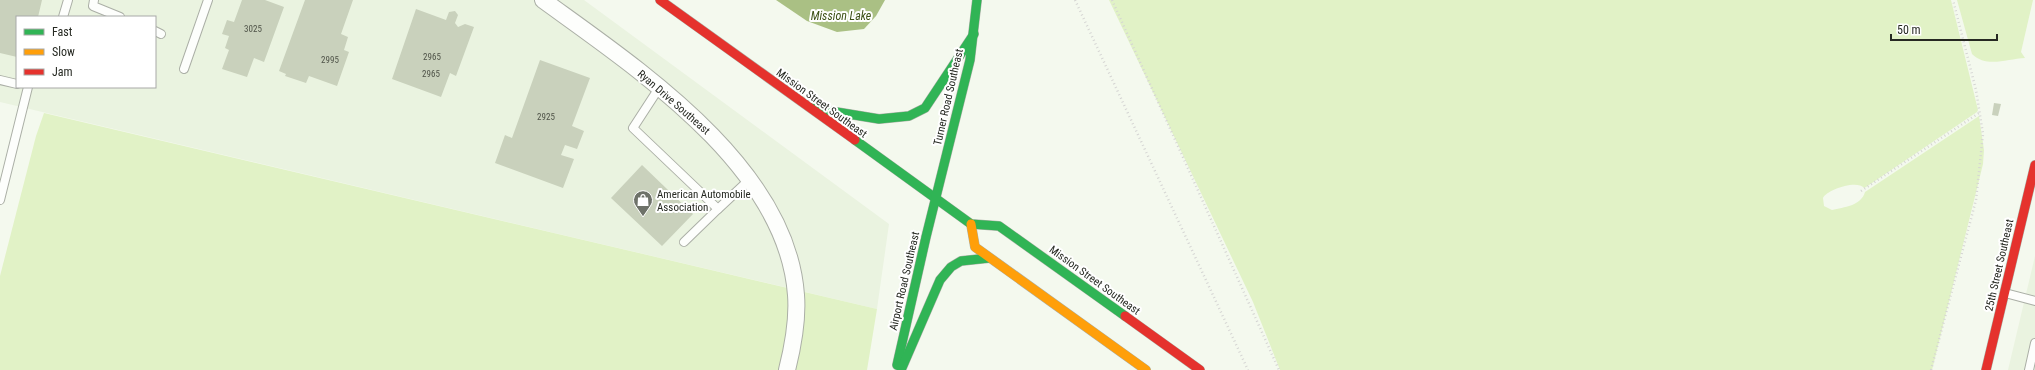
<svg xmlns="http://www.w3.org/2000/svg" width="2035" height="370" font-family="'Roboto Condensed',sans-serif">
<rect width="100%" height="100%" fill="#f4f9ee"/>
<g fill="#eaf3e0" fill-rule="evenodd">
<path d="M0 0H584L889 224 877 309 0 102ZM17 17H155V87H17Z"/>
<polygon points="2035,256 2035,370 2008,370"/>
</g>
<g fill="#e1f2c6">
<path d="M1109 0H1951L1978 110 1977 112 1866 187 1864 188C1857 179 1826 190 1823 198L1824 206 1832 210C1844 207 1861 206 1865 192L1979 116 1984 150 1983 164 1932 370H1280L1253 302Z"/>
<path d="M1957 0H2033L2021 52 2025 58C2007 59 1986 68 1972 54Z"/>
<polygon points="44,113 877,309 867,370 0,370 0,276 36,136"/>
</g>
<polygon fill="#aac084" points="776,0 885,0 876,16 864,29 837,32 807,21"/>
<g fill="#c9d1bc">
<polygon points="0,0 42,0 38,17 17,17 17,57 0,53"/>
<polygon points="242,0 265,0 284,7 264,62 254,58 247,77 222,69 229,50 225,48 229,36 222,34 227,20 234,22"/>
<polygon points="305,0 353,0 341,34 348,37 344,50 349,52 337,86 309,76 306,83 285,76 286,74 279,71"/>
<polygon points="416,9 446,20 449,12 455,11 458,15 455,23 458,27 465,24 474,27 456,76 450,73 441,97 392,79"/>
<polygon points="540,60 590,78 572,126 584,131 577,149 565,145 561,155 574,159 563,188 495,163 505,135 512,138"/>
<polygon points="1994,103 2001,104 1998,116 1992,115"/>
<polygon points="642,165 693,214 662,246 611,198"/>
</g>
<g fill="none" stroke-linecap="round" stroke-linejoin="round">
<g stroke="#abafa6" stroke-width="10">
<g id="lane">
<polyline points="94,0 93,6 120,17"/>
<polyline points="63,17 68,0"/>
<polyline points="155,31 161,34"/>
<polyline points="184,69 208,0"/>
<polyline points="0,80 17,84"/>
<polyline points="659,88 633,128 718,209 749,180"/>
<polyline points="0,200 28,87"/>
<polyline points="684,242 718,209"/>
<polyline points="2005,293 2035,301"/>
<polyline points="2029,370 2035,343"/>
</g>
</g>
<g stroke="#abafa6" stroke-width="18">
<path id="street" d="M543 0C638 69 787 167 796 295 798 320 793 346 787 370"/>
</g>
<g stroke="#abafa6" stroke-width="10">
<g id="fast">
<polyline points="812,108 879,119 909,116 925,108 974,34"/>
<polyline points="855,140 971,224 999,226 1125,316"/>
<polyline points="897,365 926,237 970,60 977,0"/>
<polyline points="901,370 940,280 951,267 961,261 989,258"/>
</g>
</g>
<g stroke="#abafa6" stroke-width="10">
<polyline id="slow" points="971,224 975,247 1146,370"/>
</g>
<g stroke="#abafa6" stroke-width="10">
<g id="jam">
<polyline points="660,0 855,140"/>
<polyline points="1125,316 1200,370"/>
<polyline points="1986,370 2035,165"/>
</g>
</g>
<g stroke="#d5d5d3" stroke-width="2.5" stroke-dasharray="1 3" stroke-linecap="butt">
<polyline points="1075,0 1248,370"/>
<polyline points="1112,0 1279,370"/>
<polyline points="1861,191 1979,113"/>
<polyline points="1931,370 1976,200 1983,134 1976,90 1953,0"/>
</g>
<use href="#lane" stroke="#fdfefc" stroke-width="8"/>
<use href="#street" stroke="#fdfefc" stroke-width="16"/>
<use href="#fast" stroke="#30b455" stroke-width="9"/>
<use href="#slow" stroke="#ff9f0a" stroke-width="9"/>
<use href="#jam" stroke="#e5322d" stroke-width="9"/>
</g>
<defs>
<g id="shop-pin" transform="scale(1)"><path d="M0 17L-7.5 6A9.5 9.5 0 1 1 7.5 6Z" fill="#6e7269" stroke="#fff"/><path d="M-5-2.5h2.3a2.7 3.5 0 0 1 5.4 0H5L5.5 6h-11ZM-1.5-2.5h3a1.5 2.3 0 0 0-3 0Z" fill="#fff"/></g>
</defs>
<g fill-rule="evenodd">
<use href="#shop-pin" x="643" y="200"/>
</g>
<g text-anchor="middle" stroke-width="4" stroke-linejoin="round" paint-order="stroke">
<g font-size="9" fill="#4f5348">
<text x="253" y="32">3025</text>
<text x="432" y="60">2965</text>
<text x="330" y="63">2995</text>
<text x="431" y="77">2965</text>
<text x="546" y="120">2925</text>
</g>
<g font-size="11" fill="#262922" stroke="#fff">
<text transform="translate(948 97) rotate(-77)" y="4">Turner Road Southeast</text>
<text transform="translate(674 102) rotate(41)" y="4">Ryan Drive Southeast</text>
<text transform="translate(822 103) rotate(36)" y="4">Mission Street Southeast</text>
<text transform="translate(1999 265) rotate(-77)" y="4">25th Street Southeast</text>
<text transform="translate(1095 280) rotate(36)" y="4">Mission Street Southeast</text>
<text transform="translate(904 281) rotate(-77)" y="4">Airport Road Southeast</text>
</g>
<g font-size="11" fill="#262922" stroke="#fff" text-anchor="start">
<text x="657" y="198">American Automobile<tspan x="657" dy="13">Association</tspan></text>
</g>
<g font-size="12" font-style="italic" fill="#3c5015" stroke="#fff">
<text x="841" y="20">Mission Lake</text>
</g>
</g>
<rect x="16" y="16" width="140" height="72" fill="#ffffff" stroke="#a8a9a7"/>
<rect x="24" y="29" width="20" height="6" fill="#30b455" stroke="#a8a9a7"/>
<text x="52" y="36" font-size="12" fill="#262922">Fast</text>
<rect x="24" y="49" width="20" height="6" fill="#ff9f0a" stroke="#a8a9a7"/>
<text x="52" y="56" font-size="12" fill="#262922">Slow</text>
<rect x="24" y="69" width="20" height="6" fill="#e5322d" stroke="#a8a9a7"/>
<text x="52" y="76" font-size="12" fill="#262922">Jam</text>
<path d="M1891 34v6h106v-6" fill="none" stroke="#262922" stroke-width="2"/>
<text x="1897" y="34" font-size="12" fill="#262922" stroke="#ffffff" stroke-width="3" paint-order="stroke">50 m</text>
</svg>
